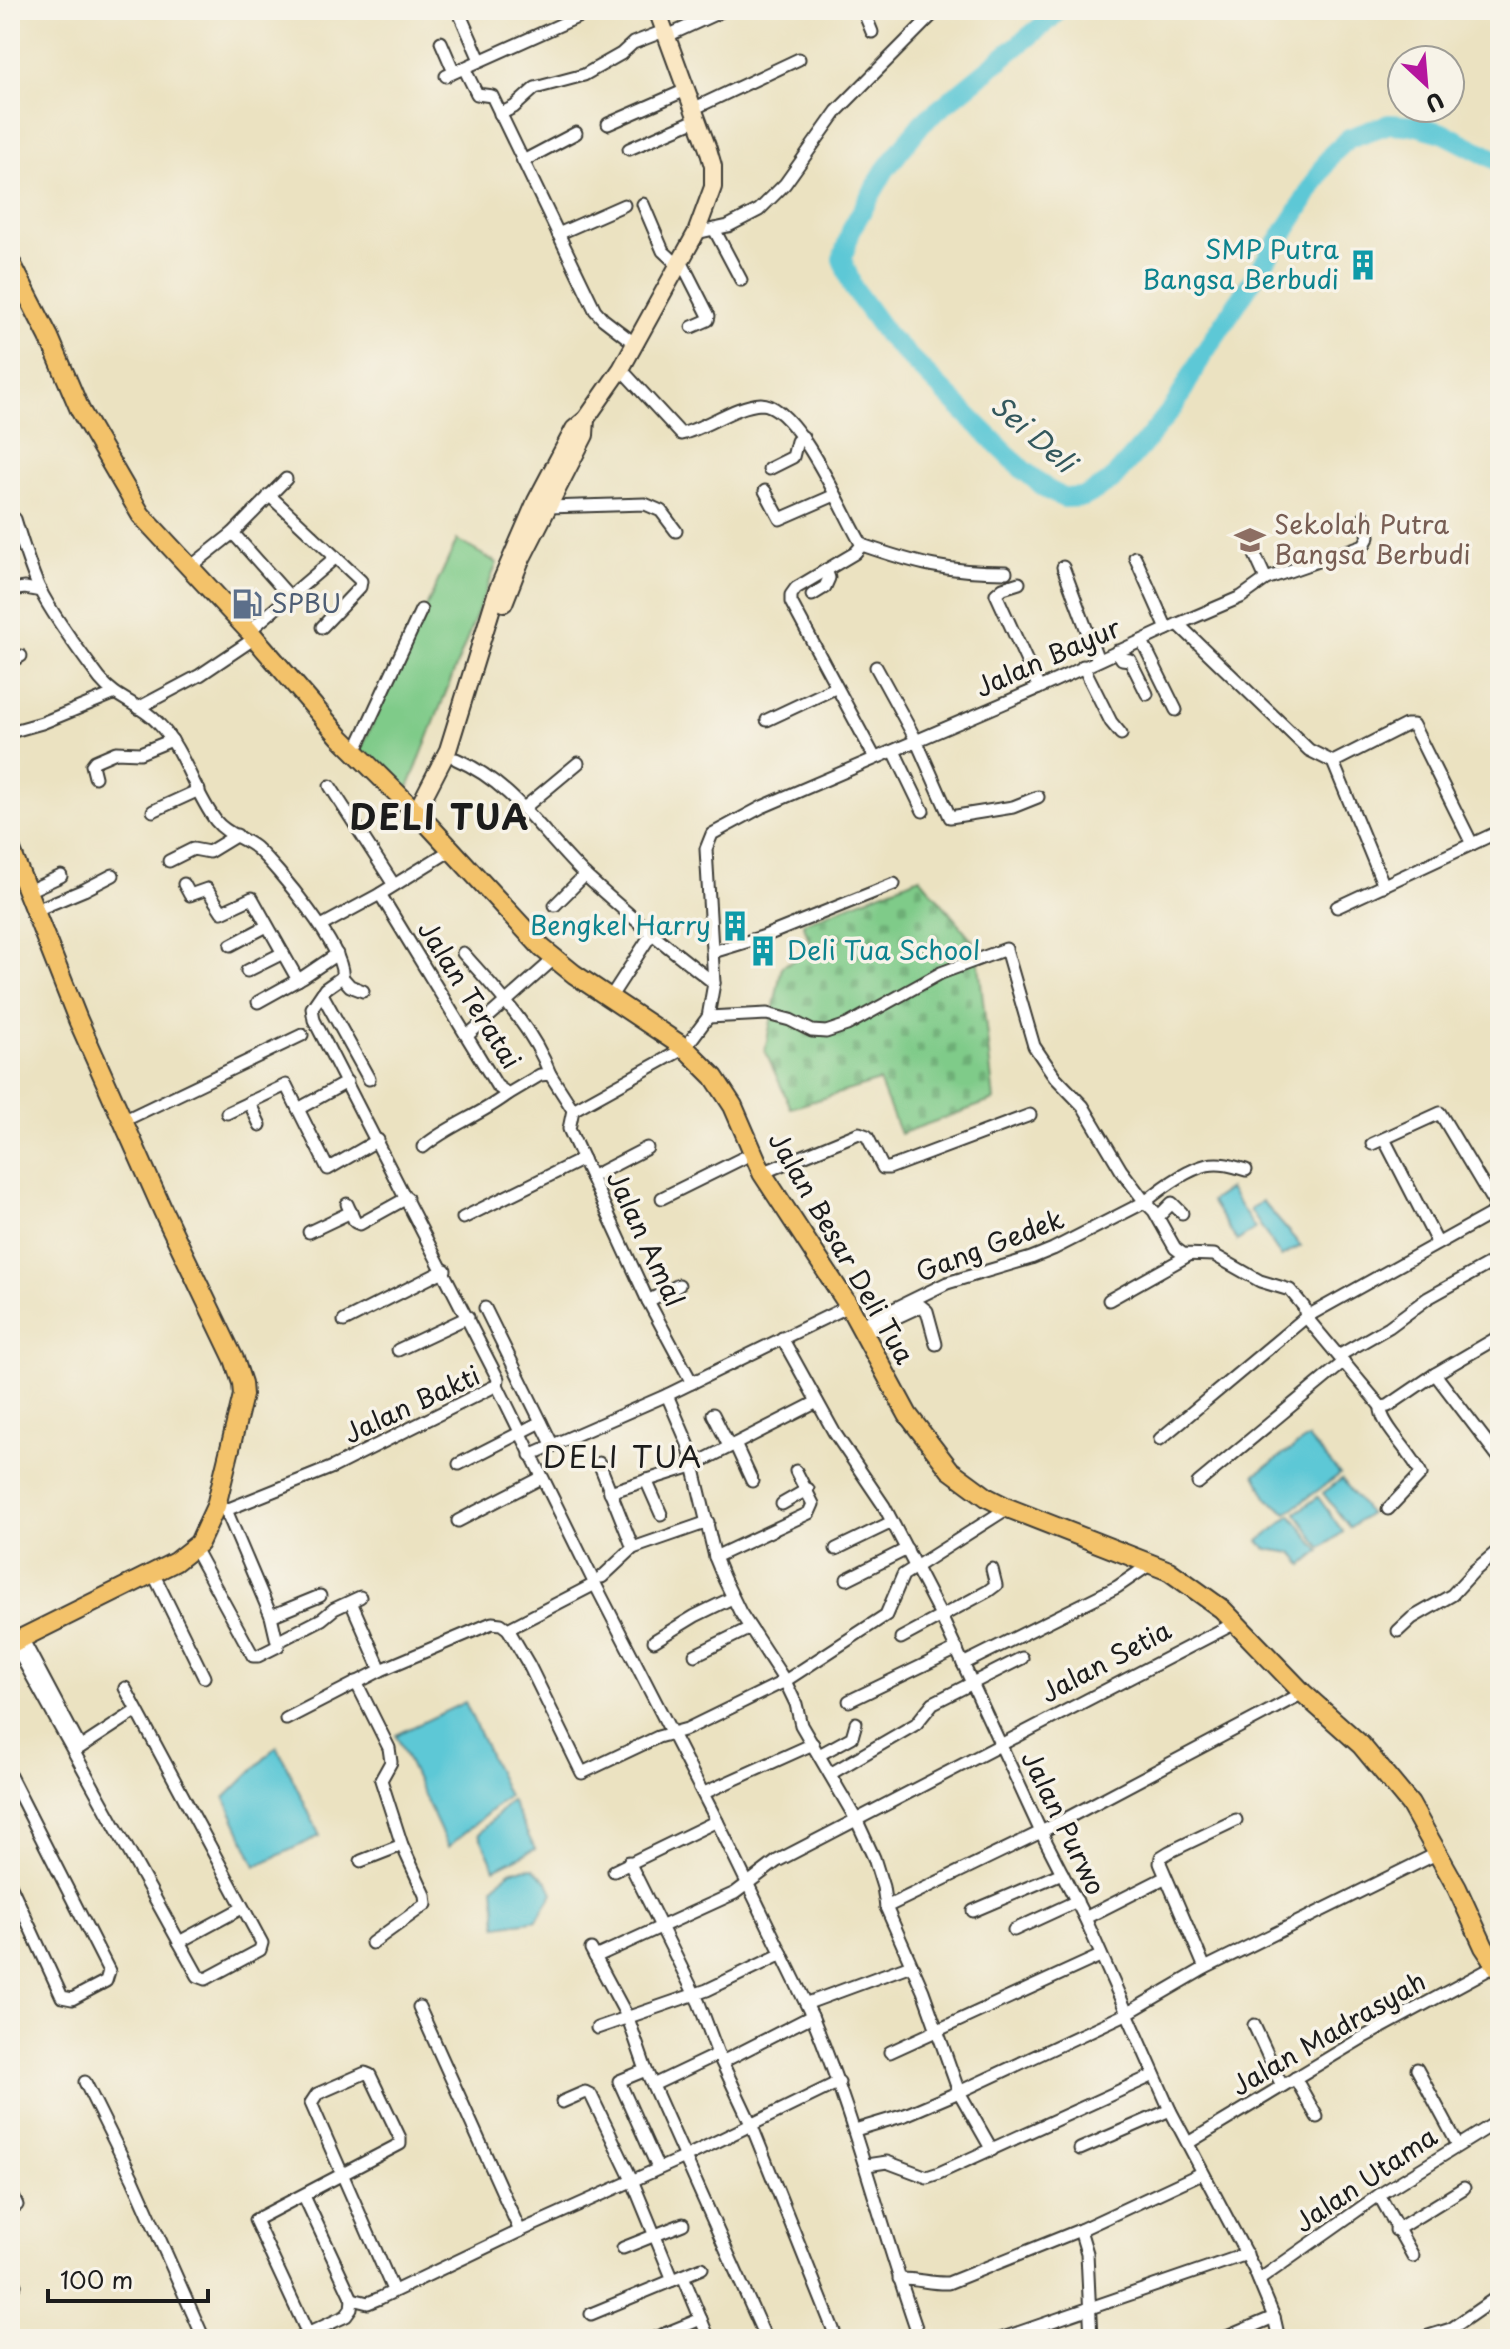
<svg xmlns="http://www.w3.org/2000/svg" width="1510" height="2349" font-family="'Playpen Sans',sans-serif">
<defs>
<pattern id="cemetery-stones" width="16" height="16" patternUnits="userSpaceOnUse" patternTransform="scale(2)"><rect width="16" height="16" fill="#7fcb89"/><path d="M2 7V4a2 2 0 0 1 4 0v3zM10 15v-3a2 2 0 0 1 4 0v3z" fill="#6dae76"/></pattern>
</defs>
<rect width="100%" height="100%" fill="#f7f3e8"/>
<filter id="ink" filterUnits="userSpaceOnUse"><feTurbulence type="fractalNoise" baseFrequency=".0125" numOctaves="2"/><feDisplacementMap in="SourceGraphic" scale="16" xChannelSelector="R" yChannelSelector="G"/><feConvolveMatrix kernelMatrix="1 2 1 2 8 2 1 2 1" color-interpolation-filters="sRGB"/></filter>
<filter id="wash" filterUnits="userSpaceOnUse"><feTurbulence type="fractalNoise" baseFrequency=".006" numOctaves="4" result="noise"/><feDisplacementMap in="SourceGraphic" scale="32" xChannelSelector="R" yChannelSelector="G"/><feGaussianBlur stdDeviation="1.8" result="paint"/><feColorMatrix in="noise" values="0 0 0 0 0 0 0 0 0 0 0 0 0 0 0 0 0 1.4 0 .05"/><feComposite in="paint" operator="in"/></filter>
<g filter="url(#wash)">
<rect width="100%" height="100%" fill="#ebe2c1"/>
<polygon fill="#7fcb89" stroke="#4e7452" stroke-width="2" points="457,540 497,563 407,791 360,751"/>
<polygon fill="url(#cemetery-stones)" stroke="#4e7452" stroke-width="2" points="920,877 977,946 994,1100 900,1134 879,1081 791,1108 765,1051 782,966 813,951 803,923"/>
<g fill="#5dc8d6" stroke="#3c7279" stroke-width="2">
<polygon points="1229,1189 1255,1229 1237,1241 1211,1201"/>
<polygon points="1262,1201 1301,1246 1281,1257 1250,1210"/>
<polygon points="1308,1438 1340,1474 1287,1513 1268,1499 1255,1474"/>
<polygon points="1342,1479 1369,1514 1350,1528 1323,1493"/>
<polygon points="1318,1497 1343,1532 1321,1548 1296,1513"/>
<polygon points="1291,1515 1320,1551 1303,1565 1293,1553 1266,1549 1259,1541"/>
<polygon points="465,1702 508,1796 448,1847 396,1735"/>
<polygon points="277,1746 320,1836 256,1866 225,1798"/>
<polygon points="511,1800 535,1849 495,1869 479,1834"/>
<polygon points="533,1868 548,1882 553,1893 537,1920 497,1926 494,1886 511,1870"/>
</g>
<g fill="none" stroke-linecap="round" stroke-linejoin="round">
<polyline stroke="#5dc8d6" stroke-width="20" points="1058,10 1048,21 922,123 885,170 852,228 842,259 853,288 887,335 1022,469 1048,490 1064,498 1084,497 1111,481 1142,446 1175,405 1204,353 1295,216 1331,155 1349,138 1389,124 1417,126 1443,133 1500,162"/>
</g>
</g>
<g filter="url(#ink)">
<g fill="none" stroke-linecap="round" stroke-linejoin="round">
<g stroke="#3b3a35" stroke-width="15">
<g id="street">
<polyline points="458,10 480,60"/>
<polyline points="863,10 872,32"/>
<polyline points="665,37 724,10"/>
<polyline points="441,42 454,72"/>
<polyline points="464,68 477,94 492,96 595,310 603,319 634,343"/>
<polyline points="446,76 593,10"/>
<polyline points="695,108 799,59"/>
<polyline points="500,114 514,107 535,88 584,75 621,54 633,43 664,31"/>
<polyline points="608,124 686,90"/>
<polyline points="629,149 698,119"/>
<polyline points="523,161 576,133"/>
<polyline points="643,204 663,251 678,265"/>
<polyline points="714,229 741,280"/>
<polyline points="696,233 728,226 759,210 785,184 837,111 937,10"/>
<polyline points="558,234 624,205"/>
<polyline points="681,261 709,316 708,320 692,327"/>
<path d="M621 369 681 434C706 428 736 405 761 404 798 404 844 516 862 545L855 553 796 588 791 595V602L875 758"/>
<polyline points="769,469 793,457 797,441 803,437"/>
<polyline points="286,479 233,533 289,596"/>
<polyline points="765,491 780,519 835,495"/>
<polyline points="269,495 361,581 360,587 322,627"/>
<polyline points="548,507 645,504 661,511 676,531"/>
<path d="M10 515 15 519C22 542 29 565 39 588 51 613 82 655 100 679 116 699 140 704 157 722 185 750 193 791 216 821 226 834 244 838 256 848 277 867 347 951 342 977L325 989 312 1008 314 1020 498 1379 497 1386"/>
<path d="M862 545C917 564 947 572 1006 572"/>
<polyline points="1255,555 1266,579"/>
<polyline points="1135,557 1167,629"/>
<polyline points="1063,567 1098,660"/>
<polyline points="189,568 233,533"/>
<polyline points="1019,583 1003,588 996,594 1039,688"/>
<polyline points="10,590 25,588 41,591"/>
<polyline points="812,595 825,587 829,578 826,570"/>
<polyline points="1178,624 1241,597 1266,579 1364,545 1369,536 1364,517"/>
<polyline points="249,631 336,557"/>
<polyline points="1142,641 1176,710"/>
<polyline points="1117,651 1122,659 1130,660 1147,694"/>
<polyline points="10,662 21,656"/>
<polyline points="1083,666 1111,722 1121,734"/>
<polyline points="876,667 916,740 950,817 1013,807 1038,797"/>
<polyline points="138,708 200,675 255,638"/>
<polyline points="767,720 835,688"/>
<polyline points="10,732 42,723 113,694"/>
<polyline points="894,751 923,811"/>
<polyline points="355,752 421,610"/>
<path d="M456 759C514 784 543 835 587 877 627 914 670 949 714 983"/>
<polyline points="1333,762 1406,725 1413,725 1472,844"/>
<polyline points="95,777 92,765 95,761 116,752 140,753 172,740"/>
<polyline points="330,786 394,885"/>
<polyline points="524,808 578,763"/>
<polyline points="153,811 199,790"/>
<polyline points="169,861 193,849 209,852 237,835"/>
<polyline points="184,884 190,895 207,889 222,912 252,898 298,980"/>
<polyline points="28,891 61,876"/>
<polyline points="380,894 497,1086 508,1094 540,1075 550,1074 573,1110"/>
<polyline points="555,905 585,875"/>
<polyline points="1337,907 1500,831"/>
<polyline points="36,910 84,890 113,875"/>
<polyline points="321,926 380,894 451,850"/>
<polyline points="231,945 267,926"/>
<polyline points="713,952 762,937 894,884"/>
<path d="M463 953C495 989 533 1028 550 1074"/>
<polyline points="247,971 283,953"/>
<polyline points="342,977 350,986 363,991"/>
<polyline points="322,994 369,1079"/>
<polyline points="610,998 652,933"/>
<polyline points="258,1002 303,977 337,954"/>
<path d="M708 1017 767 1014 790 1020 812 1031 826 1032 847 1025 941 973 1006 949 1034 1046 1055 1077 1083 1106 1121 1170 1145 1202C1162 1188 1186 1170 1207 1165 1220 1162 1233 1166 1246 1170"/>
<polyline points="468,1035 554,959"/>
<polyline points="249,1102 260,1125"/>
<polyline points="298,1109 347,1082"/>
<polyline points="573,1110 685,1048 708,1017 714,983 706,849 712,834 762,807 1039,688 1178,624 1309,750 1333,762 1384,886"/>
<polyline points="573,1110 569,1129 648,1301 692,1383"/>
<polyline points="227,1113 286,1085 328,1169 378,1140"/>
<polyline points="123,1121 302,1035"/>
<polyline points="1384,1139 1437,1242"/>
<polyline points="1372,1144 1440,1113 1498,1210"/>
<path d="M423 1147C449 1125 481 1115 508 1094"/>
<polyline points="762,1173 859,1133 867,1136 883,1168 889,1168 1030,1115"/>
<polyline points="591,1177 647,1148"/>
<polyline points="662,1198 753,1153"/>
<polyline points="347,1204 355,1222 360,1224 407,1198"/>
<polyline points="1158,1217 1172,1203 1182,1213"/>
<polyline points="463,1218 583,1159"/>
<polyline points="309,1232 351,1212"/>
<polyline points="1109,1300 1189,1255"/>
<polyline points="648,1301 679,1285"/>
<polyline points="485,1308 553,1446"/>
<polyline points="344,1321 445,1270"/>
<polyline points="859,1326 947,1283 1031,1258 1053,1249 1145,1202 1154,1211 1175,1248 1183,1254 1214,1255 1260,1281 1290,1290 1304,1307 1306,1317 1381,1407"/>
<polyline points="863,1333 921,1306 927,1311 936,1344"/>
<polyline points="782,1338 834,1432 884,1506 941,1616 1041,1832 1085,1918 1170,2110 1254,2269 1274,2317 1279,2339"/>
<polyline points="398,1350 468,1317"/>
<polyline points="1340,1355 1389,1327 1428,1298 1500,1258"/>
<polyline points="1435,1374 1500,1459"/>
<polyline points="667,1395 688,1444 715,1557 724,1579 740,1612 785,1681 796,1704 801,1725 857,1821 874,1858 883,1887 886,1907 923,1991 959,2092 992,2150"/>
<polyline points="1381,1407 1388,1406 1435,1374 1500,1336"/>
<path d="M1381 1407C1379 1424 1414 1454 1421 1474L1388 1509"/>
<polyline points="713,1414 729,1446"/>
<polyline points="1160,1439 1306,1317 1500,1209"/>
<polyline points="735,1444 752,1481"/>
<polyline points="530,1455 667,1395 849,1306"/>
<polyline points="599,1463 633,1548 602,1577"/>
<polyline points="459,1464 541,1422"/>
<polyline points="646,1480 661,1514"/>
<polyline points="1198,1483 1344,1362"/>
<polyline points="610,1492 692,1466 817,1402"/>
<polyline points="782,1504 808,1489"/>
<polyline points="216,1506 226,1510 333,1467 493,1387 498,1387 595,1584 717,1821 614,1871"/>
<polyline points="458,1521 541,1478"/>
<polyline points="194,1548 253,1656 258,1656 278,1646 271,1616 226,1510"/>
<polyline points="633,1548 708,1522"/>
<polyline points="836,1549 892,1522"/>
<polyline points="715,1557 809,1513 813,1504 796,1471"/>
<polyline points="153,1573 204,1677"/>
<polyline points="847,1579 907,1549"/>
<polyline points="351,1602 381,1670"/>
<polyline points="271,1616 320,1596"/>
<polyline points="508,1629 529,1665 582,1773 658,1737 687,1729 785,1681 886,1615 903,1575 1008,1508"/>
<polyline points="1398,1631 1412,1618 1452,1595 1474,1571 1500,1549"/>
<polyline points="22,1638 80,1747"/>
<polyline points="901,1638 988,1591 996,1585 992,1569"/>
<polyline points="279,1641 322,1619 334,1609 360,1597"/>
<polyline points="654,1641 695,1616 732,1598"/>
<polyline points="13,1642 198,1976 206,1979 260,1950 262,1943 125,1688"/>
<polyline points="695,1655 750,1628"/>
<polyline points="963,1664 1117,1587 1152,1563"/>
<polyline points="356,1682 389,1748 391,1762 381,1780 402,1845 425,1895 426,1904 372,1943"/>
<polyline points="849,1701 957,1649"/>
<polyline points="286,1719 381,1670 492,1623 501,1624 508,1629 595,1584"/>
<polyline points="75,1751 136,1711"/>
<polyline points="819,1755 852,1737 856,1723"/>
<polyline points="830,1774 916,1724 933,1703 1022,1658"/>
<polyline points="10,1776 109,1971 106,1981 72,1999 62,1997 10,1884"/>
<polyline points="704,1793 813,1744"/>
<polyline points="717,1821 812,2016 722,2062"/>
<polyline points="361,1861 402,1845"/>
<polyline points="629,1862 699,2003 718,2054 751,2124 837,2339"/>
<polyline points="886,1907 1041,1832 1303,1693"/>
<polyline points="973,1911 1062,1873"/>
<polyline points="1085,1918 1164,1878"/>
<polyline points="1014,1930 1077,1901"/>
<polyline points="179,1942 242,1908"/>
<polyline points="591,1949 628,2018 646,2070 766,2339"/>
<polyline points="595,1957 735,1893 777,1861 1235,1623"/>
<polyline points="1205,1968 1160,1863 1161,1857 1169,1852 1236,1820"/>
<polyline points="808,2003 911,1965"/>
<polyline points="419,2007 520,2231"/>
<path d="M812 2016C856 2121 882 2232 920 2339"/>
<polyline points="1254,2025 1282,2086"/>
<polyline points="597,2028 707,1990 782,1954"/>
<polyline points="890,2052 1100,1956"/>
<polyline points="1417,2069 1458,2145"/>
<polyline points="646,2070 619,2081 658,2168"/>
<polyline points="1295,2078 1317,2117"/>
<polyline points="85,2082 133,2179 204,2339"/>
<polyline points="653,2085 718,2054"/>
<polyline points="562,2102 585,2092 591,2095 632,2180 673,2280"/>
<polyline points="855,2130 905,2115 959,2092 1126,2014 1205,1968 1438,1853"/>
<polyline points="1188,2143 1362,2038 1495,1966"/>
<polyline points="1080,2149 1170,2110"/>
<polyline points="867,2165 887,2162 927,2177 939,2173 1154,2075"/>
<polyline points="10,2190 17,2205"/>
<polyline points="1379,2195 1413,2256"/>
<polyline points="304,2196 352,2299"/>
<polyline points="1080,2230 1087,2253 1091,2339"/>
<polyline points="1396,2230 1464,2188"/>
<polyline points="623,2248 683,2224"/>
<polyline points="683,2276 709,2339"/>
<path d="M899 2279C916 2278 931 2284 948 2283L1080 2230 1202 2173"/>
<polyline points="1259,2280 1379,2195 1500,2120"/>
<polyline points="10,2287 15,2285"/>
<polyline points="591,2314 702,2268"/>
<polyline points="308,2334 255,2220 400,2144 400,2138 370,2075 365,2073 317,2094 311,2103 393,2290"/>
<polyline points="296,2339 346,2316 351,2309 352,2299 368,2303 380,2298 520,2231 685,2157 839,2082"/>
<polyline points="652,2339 701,2319"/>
<polyline points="1000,2339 1247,2254"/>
<polyline points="1222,2339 1274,2317"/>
<polyline points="1419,2339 1451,2329 1500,2295"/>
</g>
</g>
<g stroke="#3b3a35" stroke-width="20">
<g id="secondary">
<polyline points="504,603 520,562 585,435 586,419"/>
<polyline points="416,812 448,750 497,591 536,501 574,429 586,419 621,369 696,233 713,187 713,166 708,149 657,10"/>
</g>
</g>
<g stroke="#3b3a35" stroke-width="22">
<g id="primary">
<polyline points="10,261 49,337 80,410 141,515 249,631 340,737 424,820 542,948 574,974 685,1048 714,1077 733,1106 762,1173 849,1306 908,1415 950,1470 988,1498 1008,1508 1169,1571 1222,1609 1303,1693 1361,1745 1410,1804 1457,1888 1484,1947 1500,1971"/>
<polyline points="10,848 78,1020 164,1213 234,1359 242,1383 243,1395 216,1506 199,1543 175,1562 10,1644"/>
</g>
</g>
<use href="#street" stroke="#fff" stroke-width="11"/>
<use href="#secondary" stroke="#fae7c3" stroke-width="16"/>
<use href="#primary" stroke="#f3c26a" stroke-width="18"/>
</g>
</g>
<defs>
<g id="building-bare" transform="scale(2.4)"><path d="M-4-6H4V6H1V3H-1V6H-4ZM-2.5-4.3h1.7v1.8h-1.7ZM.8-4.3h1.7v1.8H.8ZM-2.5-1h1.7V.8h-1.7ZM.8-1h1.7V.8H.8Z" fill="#0f9aa8" stroke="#f7f3e8" stroke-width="2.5" paint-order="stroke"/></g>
<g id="school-bare" transform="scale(2.4)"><path d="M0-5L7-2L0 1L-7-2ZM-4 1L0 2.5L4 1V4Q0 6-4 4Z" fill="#8d6e63" stroke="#f7f3e8" stroke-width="2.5" paint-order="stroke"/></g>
<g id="fuel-bare" transform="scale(2.4)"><path d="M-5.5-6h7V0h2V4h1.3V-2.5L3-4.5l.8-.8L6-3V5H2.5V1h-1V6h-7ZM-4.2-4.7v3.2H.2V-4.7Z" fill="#5c6f8a" stroke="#f7f3e8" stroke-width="2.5" paint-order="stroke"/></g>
</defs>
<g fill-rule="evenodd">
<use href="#building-bare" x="1363" y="265"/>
<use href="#school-bare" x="1250" y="540"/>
<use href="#fuel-bare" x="247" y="604"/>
<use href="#building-bare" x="735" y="926"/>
<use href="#building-bare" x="763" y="951"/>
</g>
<g text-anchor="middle" stroke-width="7" stroke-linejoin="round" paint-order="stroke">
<g font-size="26" fill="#0d838f" stroke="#f7f3e8" text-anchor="end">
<text x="1339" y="259">SMP Putra<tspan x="1339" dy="30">Bangsa Berbudi</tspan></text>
<text x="711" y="935">Bengkel Harry</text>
<text x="787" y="960" text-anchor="start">Deli Tua School</text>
</g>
<g font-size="26" fill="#785e54" stroke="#f7f3e8" text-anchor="start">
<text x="1274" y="534">Sekolah Putra<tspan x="1274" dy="30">Bangsa Berbudi</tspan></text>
</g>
<g font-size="26" fill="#4e5e75" stroke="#f7f3e8" text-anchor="start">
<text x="271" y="613">SPBU</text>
</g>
<g font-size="26" fill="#1c1c1c" stroke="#f7f3e8">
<text transform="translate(1048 658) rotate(-24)" y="9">Jalan Bayur</text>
<text transform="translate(469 995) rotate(58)" y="9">Jalan Teratai</text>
<text transform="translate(645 1239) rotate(65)" y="9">Jalan Amal</text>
<text transform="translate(990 1246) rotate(-21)" y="9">Gang Gedek</text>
<text transform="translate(841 1248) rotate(60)" y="9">Jalan Besar Deli Tua</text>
<text transform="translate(412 1405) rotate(-25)" y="9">Jalan Bakti</text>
<text transform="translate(1106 1662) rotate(-28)" y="9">Jalan Setia</text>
<text transform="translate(1063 1823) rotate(64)" y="9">Jalan Purwo</text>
<text transform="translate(1329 2034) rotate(-30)" y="9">Jalan Madrasyah</text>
<text transform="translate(1366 2180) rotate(-34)" y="9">Jalan Utama</text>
</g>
<g font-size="28" font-style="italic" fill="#33585d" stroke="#f7f3e8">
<text transform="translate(1033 434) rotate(41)" y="10">Sei Deli</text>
</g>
<g font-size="30" letter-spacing="2" fill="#1c1c1c" stroke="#f7f3e8">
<text x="623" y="1468">DELI TUA</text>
</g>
<g font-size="34" font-weight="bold" letter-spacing="2" fill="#1c1c1c" stroke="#f7f3e8">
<text x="440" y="830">DELI TUA</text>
</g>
</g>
<rect width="1510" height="2349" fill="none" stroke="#f7f3e8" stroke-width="40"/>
<g transform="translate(1426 84) rotate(154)"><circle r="38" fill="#f7f3e8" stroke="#9f9d96" stroke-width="2"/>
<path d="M0-6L14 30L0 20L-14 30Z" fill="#b5179e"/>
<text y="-12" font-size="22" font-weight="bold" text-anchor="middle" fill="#1c1c1c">U</text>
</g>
<path d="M48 2289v12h160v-12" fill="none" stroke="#1c1c1c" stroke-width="4"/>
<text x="60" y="2289" font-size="24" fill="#1c1c1c" stroke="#f7f3e8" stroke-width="6" paint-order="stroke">100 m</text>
</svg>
